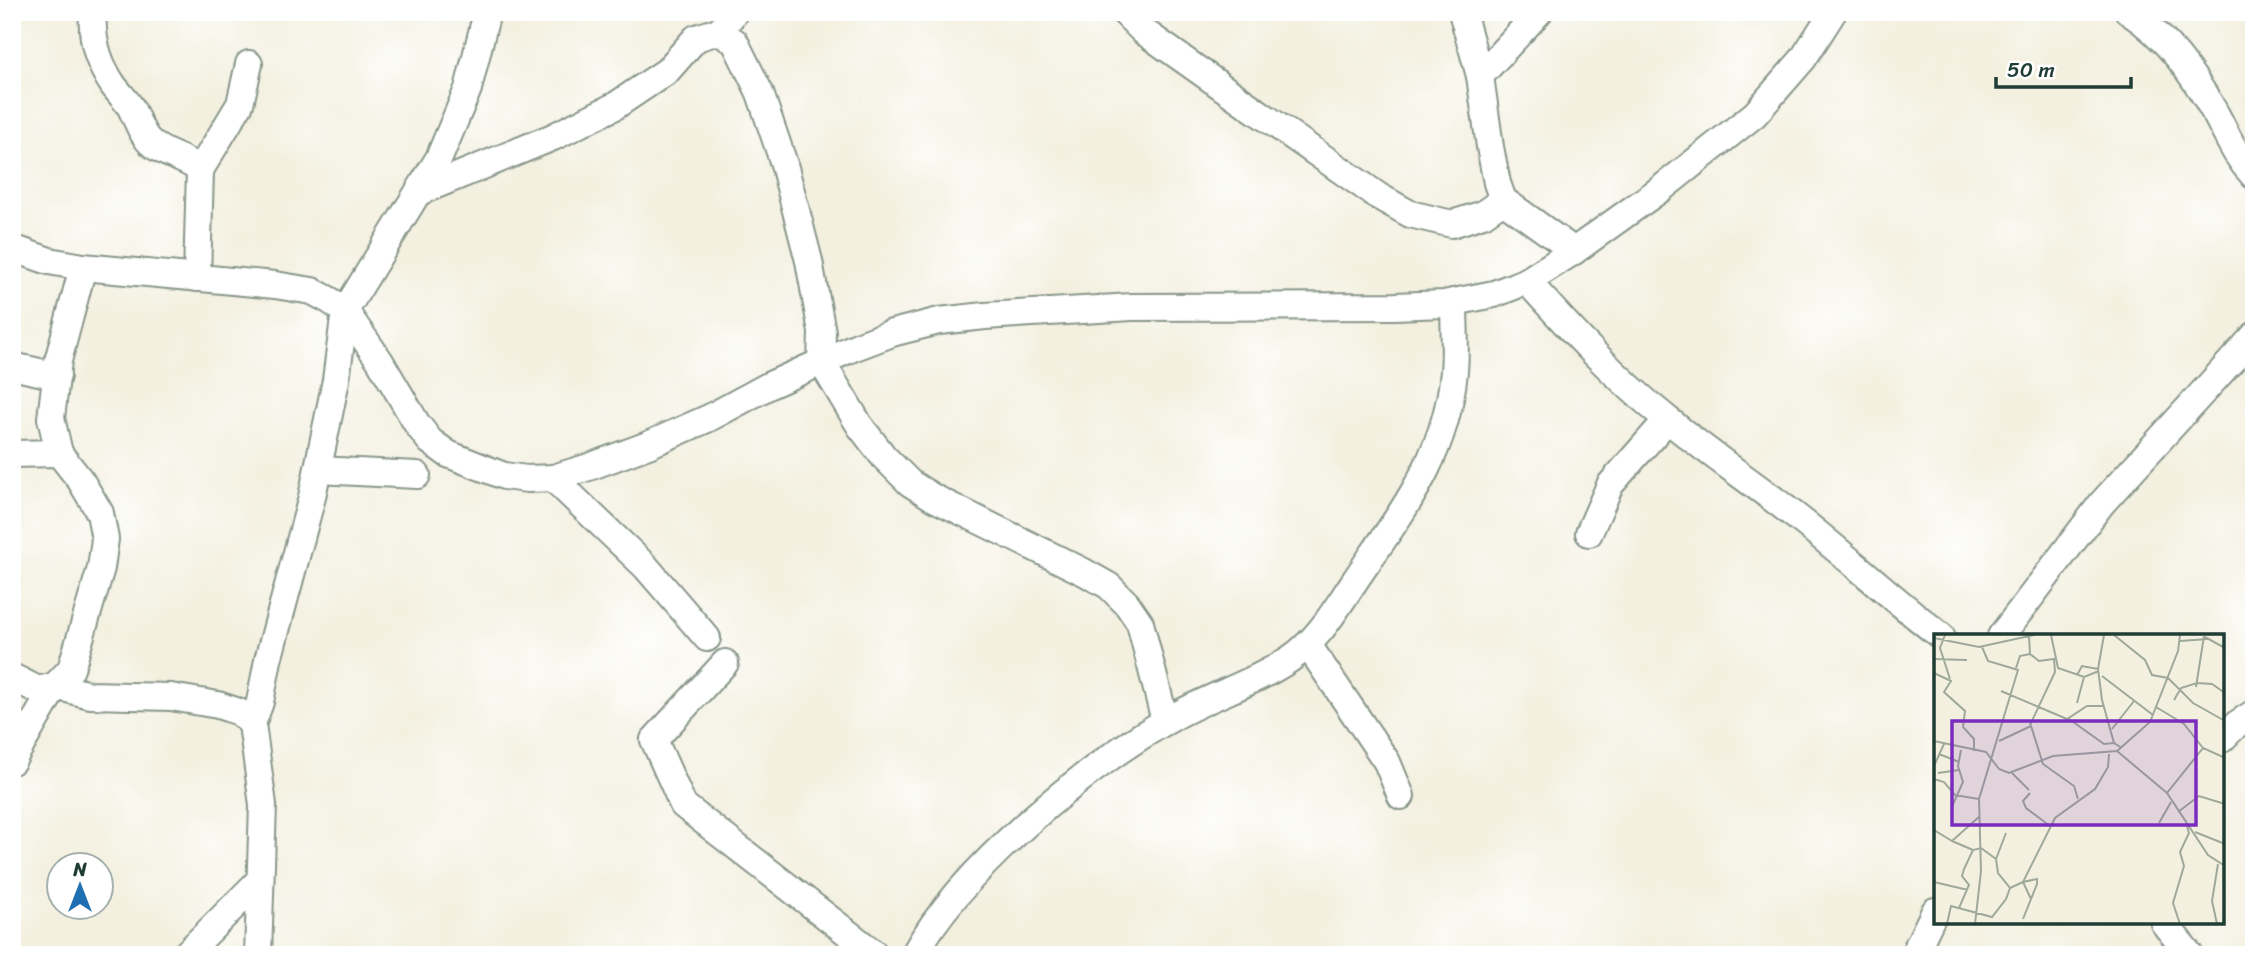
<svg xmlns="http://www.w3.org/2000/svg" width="2266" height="967" font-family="Sriracha,sans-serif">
<rect width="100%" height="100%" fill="#fff"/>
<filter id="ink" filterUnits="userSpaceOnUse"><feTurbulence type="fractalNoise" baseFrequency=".0143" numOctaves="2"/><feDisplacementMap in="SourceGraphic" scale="14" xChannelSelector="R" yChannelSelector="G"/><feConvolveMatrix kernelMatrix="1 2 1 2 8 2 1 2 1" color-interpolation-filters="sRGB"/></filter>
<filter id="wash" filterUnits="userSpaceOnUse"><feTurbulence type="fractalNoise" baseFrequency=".00686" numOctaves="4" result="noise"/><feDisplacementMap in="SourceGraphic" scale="28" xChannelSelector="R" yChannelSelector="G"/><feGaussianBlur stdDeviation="1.57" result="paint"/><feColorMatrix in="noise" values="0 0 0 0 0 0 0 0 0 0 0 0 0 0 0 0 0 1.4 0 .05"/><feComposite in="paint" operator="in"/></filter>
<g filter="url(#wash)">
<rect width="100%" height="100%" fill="#f3f0df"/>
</g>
<g filter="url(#ink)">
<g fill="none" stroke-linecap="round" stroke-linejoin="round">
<g stroke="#89968a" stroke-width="30">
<g id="minor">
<path d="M93 12C91 38 98 63 113 85 118 92 125 99 130 106 136 117 140 131 148 140 161 155 186 157 200 170L197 278"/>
<polyline points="1124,12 1143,31 1242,101 1378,196 1410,214 1452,224 1483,214 1503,200"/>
<polyline points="1462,12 1480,76 1490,147 1497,183 1503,200 1574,251"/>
<path d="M2129 12C2167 37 2192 73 2214 111 2228 136 2234 155 2254 176"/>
<polyline points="719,31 735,12"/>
<polyline points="1480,76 1539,12"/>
<polyline points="200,170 240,104 249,64"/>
<polyline points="419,192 553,137 615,106 667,71 696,38 719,31 735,42 760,93 784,164 809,261 822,332 821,361 860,426 884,457 910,483 934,498 1084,572 1109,586 1127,604 1140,623 1165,721"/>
<polyline points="12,248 49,261 83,267 275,285 312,291 329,300 345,311 380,361 417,424 430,441 448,454 504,476 527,479 553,478 589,467 648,445 709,418 770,385 855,347 892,333 939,321 985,316 1132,307 1395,306 1444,304 1494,294 1527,281 1574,251 1662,188 1755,114 1803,59 1833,12"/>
<path d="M1527 281C1571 330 1615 378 1667 419 1709 454 1755 484 1798 518 1847 556 1892 599 1941 636"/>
<polyline points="12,366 57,376"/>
<polyline points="12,454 59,453"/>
<polyline points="318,470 417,475"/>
<polyline points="553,478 646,567 707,638"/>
<polyline points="1589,533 1610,485 1667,420"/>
<polyline points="2001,636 2102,503 2254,336"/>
<polyline points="1308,645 1387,762 1401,796"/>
<polyline points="725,663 654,740 683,805 876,955"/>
<polyline points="12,677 38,690 55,686 90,695 171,697 218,705 239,712 252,724 263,805 258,955"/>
<polyline points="252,724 260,702 268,660 312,497 336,380 345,311 439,158 468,89 487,12"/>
<polyline points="2222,739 2237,724 2254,713"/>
<polyline points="12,761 55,686 71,669 101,568 105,539 100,513 81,481 59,453 51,418 58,361 83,267"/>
<polyline points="2164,923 2190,955"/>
<polyline points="1916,950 1935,911"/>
<polyline points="185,955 260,880"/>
<path d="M914 955C961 869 1091 761 1177 715 1213 695 1256 682 1290 659 1319 639 1335 610 1354 582 1401 512 1446 459 1454 371 1456 348 1454 325 1454 302"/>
</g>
</g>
<use href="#minor" stroke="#fff" stroke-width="26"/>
</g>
</g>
<g transform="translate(1934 634)">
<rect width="290" height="290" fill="#f3f0df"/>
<path fill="none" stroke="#9ea89b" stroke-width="2" d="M11 1 6 14 16 45M117 1 124 34 150 43 165 37M170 1 164 35 168 66 180 109 188 114M180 1 211 26 218 41 234 44 259 69 291 87M95 2 96 20 105 27 120 25 121 38 96 91M271 3 291 14M0 4 45 13 100 1M246 7 274 5M0 25 33 26M82 34 86 22 96 20M0 39 17 47 10 58 31 77 29 93 40 105V117M143 41 148 32 164 35M168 42 219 81M262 53 270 2M67 57 133 85 153 72H170M240 66 247 54 263 49 278 50 291 59M143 69 150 43M222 73 250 90 269 114 291 124M135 85 170 110 180 109M178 95 200 67M0 107 52 118 65 135 75 139 119 122 183 117 216 88 244 17 246 1M65 107 97 92 109 130 140 152 144 165M269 114 233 159 274 221 291 232M183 117 233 159M5 120 25 128M0 132 10 110M4 139 25 136M78 139 95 156M0 145 10 148 21 161 45 165 47 237 41 290M96 159 89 167 92 174 116 192M45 165 84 36 54 27 48 13M17 175 29 148 24 132 27 116M244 178 265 162 291 170M225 189 237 168M0 196 18 207 46 182M261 198 291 210M18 207 39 216M62 225 72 199M0 248 34 256M76 254 89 248 121 184 161 155 174 133 175 120M89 285 103 250V245L89 248 97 265M13 290 17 272 58 283 72 265 76 254 64 239 62 225 47 214 39 216 30 235 28 242 35 251 25 274M246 290 239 269 250 232 246 218 255 199 252 189M283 290 278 267 284 230"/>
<path fill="#7b2cbf" fill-opacity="0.15" stroke="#7b2cbf" stroke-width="3.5" d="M18 87H262V191H18Z"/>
<rect width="290" height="290" fill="none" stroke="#1f3d34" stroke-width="3.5"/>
</g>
<rect width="2266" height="967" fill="none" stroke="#fff" stroke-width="42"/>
<g transform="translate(80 886)"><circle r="33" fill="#ffffff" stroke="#a5b1ae" stroke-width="2"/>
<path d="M0-5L12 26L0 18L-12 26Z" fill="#1f6fb2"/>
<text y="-10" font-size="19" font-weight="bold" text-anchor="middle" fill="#1f3d34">N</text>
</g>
<path d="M1996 77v10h135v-10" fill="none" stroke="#1f3d34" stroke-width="3.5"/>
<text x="2007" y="77" font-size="21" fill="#1f3d34" stroke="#ffffff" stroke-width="5" paint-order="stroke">50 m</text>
</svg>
